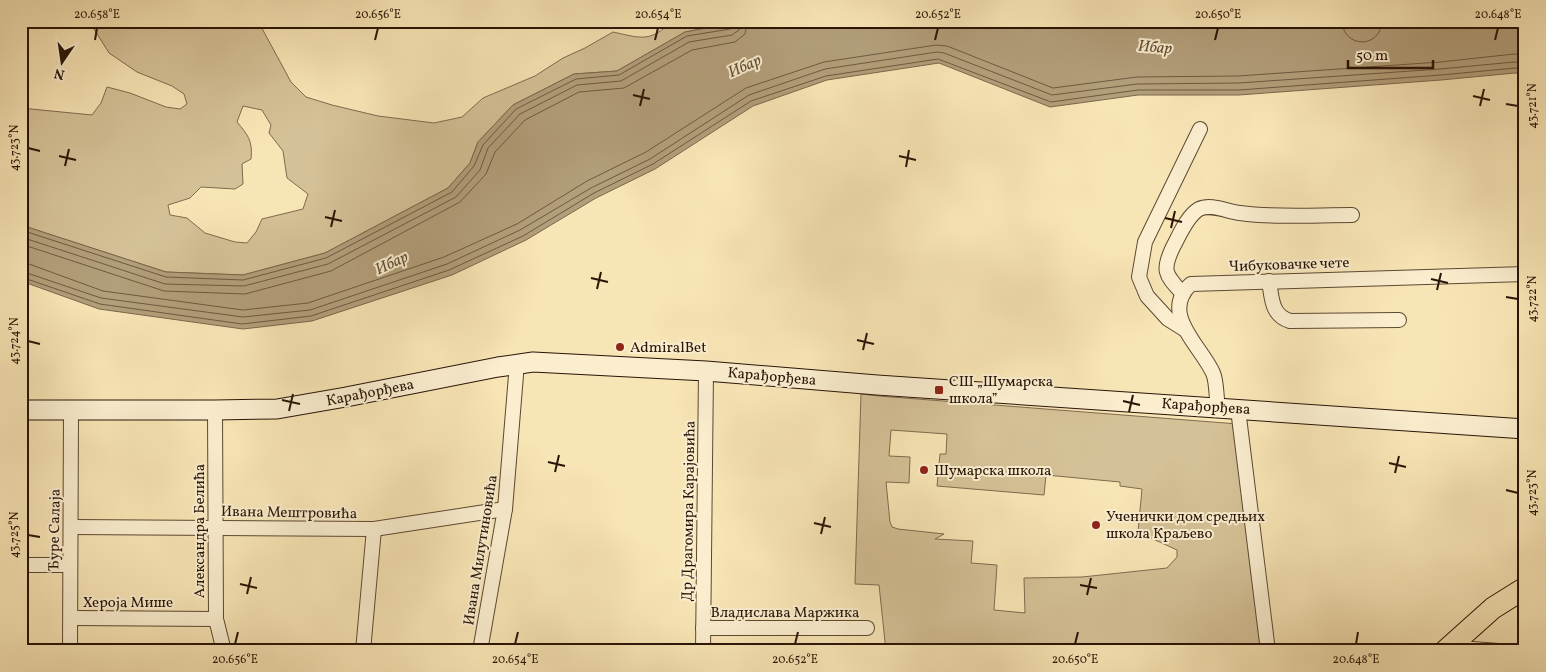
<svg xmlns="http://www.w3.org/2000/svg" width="1546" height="672" font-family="Vollkorn,serif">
<rect width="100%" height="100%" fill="#f8e5b5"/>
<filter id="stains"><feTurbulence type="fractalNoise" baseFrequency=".004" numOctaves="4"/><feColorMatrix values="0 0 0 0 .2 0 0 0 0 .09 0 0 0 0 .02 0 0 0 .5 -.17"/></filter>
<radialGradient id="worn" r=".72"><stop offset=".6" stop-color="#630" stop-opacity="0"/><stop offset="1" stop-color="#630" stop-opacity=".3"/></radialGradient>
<g fill="#d5c197" stroke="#7f6a4f" fill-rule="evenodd">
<path d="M89 21H198L202 23 209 21H258L291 82 306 97 332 105 378 116 434 123 462 117 483 98 535 76 563 58 585 48 613 32C641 38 650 43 672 21H732L728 24 685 32 617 71 574 74 513 105 478 142 470 163 448 188 325 253 243 275 166 272 21 225V108L92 115 101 103 107 87 130 93 166 107 180 109 187 104 184 94 172 86 137 72 109 53ZM243 106 262 110 271 125 269 133 283 151 287 178 308 194 303 209 262 219 256 232 247 243 235 242 205 233 187 218 170 215 168 205 190 198 201 187 235 189 243 184 242 164 251 159C253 141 248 135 237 122Z"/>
<polygon points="1331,21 1418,21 1362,24"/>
<path d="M861 394 879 396 1238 424 1267 651H886L879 585 855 584ZM891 430 947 434 946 454H940L937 486 1044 495 1046 475 1120 482V486L1142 489 1138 532 1177 550V557L1167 568 1082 577 1024 578 1025 613 994 610 997 565 971 563 973 541 935 539 944 534 898 529 892 527 890 522 886 482 909 483 910 457 889 456Z"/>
</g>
<polygon fill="#b29e7a" stroke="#7b674c" points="732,21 1331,21 1362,24 1418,21 1476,21 1525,24 1525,74 1515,73 1441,80 1239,95 1138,95 1050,107 939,63 827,80 753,106 655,169 596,198 526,240 452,275 312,321 243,329 99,309 21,281 21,225 166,272 243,275 325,253 448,188 470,163 478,142 513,105 574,74 617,71 685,32 728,24"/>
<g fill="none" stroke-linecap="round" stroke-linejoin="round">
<g stroke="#6e5940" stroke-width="1">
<path d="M1342 21C1343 49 1381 49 1382 21"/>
<polyline points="21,230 166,277 243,280 326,258 452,192 474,166 483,145 516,109 576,79 619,75 687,36 730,29 734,26 735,21"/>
<polyline points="21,237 165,284 244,286 328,264 456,197 480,170 488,148 520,114 577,85 621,81 689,42 732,35 739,30 741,21"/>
<polyline points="21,244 164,291 245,294 331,271 460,202 486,174 495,152 525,120 579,92 624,88 692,50 735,42 745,34 748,21"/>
<polyline points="21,263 29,264 103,291 243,310 308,303 444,257 517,224 587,181 646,152 746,88 824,62 936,45 947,46 1053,88 1137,77 1238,76 1440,62 1514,54 1525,55"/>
<polyline points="21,271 101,298 243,317 310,310 447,264 520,230 591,188 650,159 749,95 825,69 937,52 944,53 1052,95 1137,84 1239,83 1440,69 1514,62 1525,63"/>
<polyline points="21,277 100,304 242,324 311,316 449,270 523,236 594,193 653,164 751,101 826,76 938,59 1051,102 1138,90 1239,90 1441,75 1515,68 1525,69"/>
</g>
<g stroke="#5d4832" stroke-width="16">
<g id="street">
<path d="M1269 281C1272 298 1271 315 1290 321L1399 320"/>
<path d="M1183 294C1166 275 1161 272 1173 247 1179 236 1187 216 1199 209 1211 203 1228 212 1240 213 1277 218 1315 215 1352 215"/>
<polyline points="1184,329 1168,319 1147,296 1139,277 1145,242 1200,129"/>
<path d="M1218 407C1216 397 1217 382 1213 373 1201 346 1159 313 1191 284L1525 274"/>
<polyline points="1238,409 1268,651"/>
<polyline points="215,410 216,619 224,651"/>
<polyline points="71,527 374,529 505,509"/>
<polyline points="21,565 70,565"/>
<polyline points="71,618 216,619"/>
<polyline points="703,628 867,628"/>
<polyline points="1448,647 1498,651"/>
<polyline points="70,651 71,410"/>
<polyline points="363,651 374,529"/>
<polyline points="480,651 505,509 517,363"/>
<polyline points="703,651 706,371"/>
</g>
</g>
<g stroke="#291407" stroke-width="21">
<polyline id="secondary" points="21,410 215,410 277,409 346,397 498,367 533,362 706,371 877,385 1525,429"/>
</g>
<g stroke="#291407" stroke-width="23">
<polyline id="primary" points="1445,651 1493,608 1525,588"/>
</g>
<use href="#street" stroke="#faeecf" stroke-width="14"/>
<use href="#secondary" stroke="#faeecf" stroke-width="19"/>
<use href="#primary" stroke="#f8e5b5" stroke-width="21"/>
</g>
<path fill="none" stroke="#291407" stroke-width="2" d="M95 40 97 28M375 40 378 28M655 40 658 28M935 40 938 28M1215 40 1218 28M1495 40 1498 28M633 95 650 99M1473 96 1490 100M1506 104 1518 106M640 106 644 89M1480 106 1484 89M28 148 40 151M59 156 76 160M899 156 916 160M65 166 69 149M906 167 909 150M325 217 342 221M1165 218 1182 222M331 227 335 210M1171 228 1175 211M591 278 608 282M1431 279 1448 283M597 289 601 272M1437 290 1441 273M1506 297 1518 299M857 340 874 344M28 341 40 344M863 350 867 333M282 400 300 404M1123 401 1140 405M289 411 293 394M1129 412 1133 395M548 462 565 466M1389 463 1406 467M555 472 559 455M1395 473 1399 456M1506 490 1518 493M814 523 831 527M821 534 825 517M28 535 40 537M240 584 257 588M1080 585 1097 588M247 594 251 577M1087 595 1091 578M235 644 238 632M515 644 518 632M795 644 798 632M1075 644 1078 632M1356 644 1358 632"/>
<g fill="#8f2418" stroke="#faeecf" stroke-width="2">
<circle cx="620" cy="347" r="5"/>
<rect x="934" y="385" width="10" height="10" rx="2.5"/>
<circle cx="924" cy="470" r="5"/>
<circle cx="1096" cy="525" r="5"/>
</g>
<g text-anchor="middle" stroke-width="4" stroke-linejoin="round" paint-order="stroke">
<g font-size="15" fill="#291407" stroke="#faeecf">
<text transform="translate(1289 264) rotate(-2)" y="5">Чибуковачке чете</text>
<text transform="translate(772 376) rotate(5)" y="5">Карађорђева</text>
<text transform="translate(370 392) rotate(-11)" y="5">Карађорђева</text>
<text transform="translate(1206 406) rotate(4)" y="5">Карађорђева</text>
<text transform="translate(688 511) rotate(-89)" y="5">Др Драгомира Карајовића</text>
<text transform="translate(289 512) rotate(1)" y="5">Ивана Мештровића</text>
<text transform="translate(54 530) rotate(-89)" y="5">Ђуре Салаја</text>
<text transform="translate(199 531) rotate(-90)" y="5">Александра Белића</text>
<text transform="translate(480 550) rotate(-81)" y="5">Ивана Милутиновића</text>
<text x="128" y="607">Хероја Мише</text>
<text x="785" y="617">Владислава Маржика</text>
</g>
<g font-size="15" fill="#291407" stroke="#faeecf" text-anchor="start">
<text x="630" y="352">AdmiralBet</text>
<text x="949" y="386">СШ „Шумарска<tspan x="949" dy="17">школа”</tspan></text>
<text x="934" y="475">Шумарска школа</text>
<text x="1106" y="521">Ученички дом средњих<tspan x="1106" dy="17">школа Краљево</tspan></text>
</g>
<g font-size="16" font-style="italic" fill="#604b35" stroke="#faeecf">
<text transform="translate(1155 46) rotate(5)" y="6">Ибар</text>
<text transform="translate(744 65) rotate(-24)" y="6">Ибар</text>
<text transform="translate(391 262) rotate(-25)" y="6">Ибар</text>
</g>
</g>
<rect width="1546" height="672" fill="none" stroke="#f8e5b5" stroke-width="55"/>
<g transform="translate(62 62) rotate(193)" stroke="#faeecf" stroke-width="4" paint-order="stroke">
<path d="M0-4L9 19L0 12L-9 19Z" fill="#291407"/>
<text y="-8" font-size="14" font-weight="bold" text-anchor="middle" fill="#291407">N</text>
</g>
<path d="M1348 60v8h85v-8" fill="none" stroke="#291407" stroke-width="2.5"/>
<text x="1356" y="60" font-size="15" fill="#291407" stroke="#faeecf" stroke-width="4" paint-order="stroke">50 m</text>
<rect x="28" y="28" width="1490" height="616" fill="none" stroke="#291407" stroke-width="2"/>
<g font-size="12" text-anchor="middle" fill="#291407">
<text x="97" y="18">20.658°E</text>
<text x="378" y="18">20.656°E</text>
<text x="658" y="18">20.654°E</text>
<text x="938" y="18">20.652°E</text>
<text x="1218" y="18">20.650°E</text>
<text x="1498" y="18">20.648°E</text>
<text transform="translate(1532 106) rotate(-90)" y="4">43.721°N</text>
<text transform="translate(14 148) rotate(-90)" y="4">43.723°N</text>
<text transform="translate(1532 299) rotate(-90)" y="4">43.722°N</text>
<text transform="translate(14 341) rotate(-90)" y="4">43.724°N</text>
<text transform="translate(1532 493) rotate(-90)" y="4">43.723°N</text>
<text transform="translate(14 535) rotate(-90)" y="4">43.725°N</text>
<text x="235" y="663">20.656°E</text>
<text x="515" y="663">20.654°E</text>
<text x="795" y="663">20.652°E</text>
<text x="1075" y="663">20.650°E</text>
<text x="1356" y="663">20.648°E</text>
</g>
<rect width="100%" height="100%" filter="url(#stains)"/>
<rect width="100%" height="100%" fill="url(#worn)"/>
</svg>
